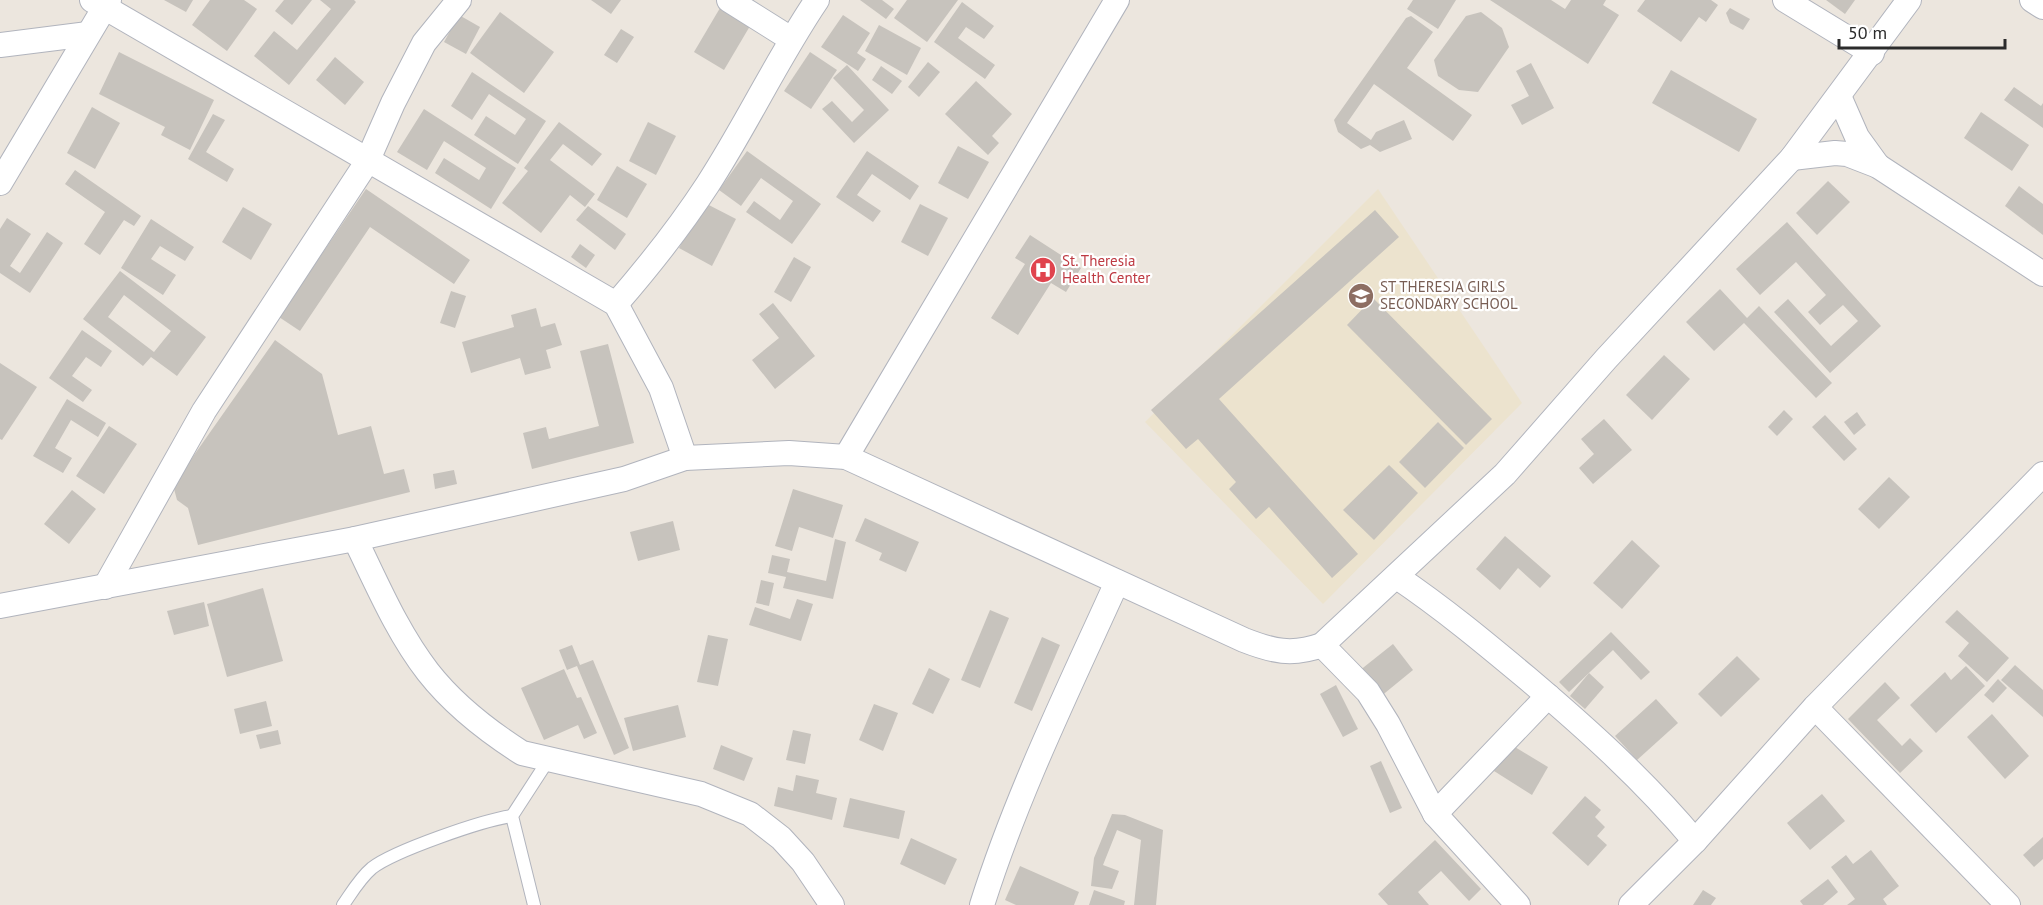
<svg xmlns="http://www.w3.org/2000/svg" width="2043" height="905" font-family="'PT Sans',sans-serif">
<rect width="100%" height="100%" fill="#ece6de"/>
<polygon fill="#ece3ce" points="1378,189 1522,403 1323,604 1145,422"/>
<g fill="#c7c3bd" fill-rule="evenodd">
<polygon points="164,0 193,0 186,12"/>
<polygon points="210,0 244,0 257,9 227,51 192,25"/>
<polygon points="284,0 312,0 292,25 275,11"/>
<polygon points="320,0 354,0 356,2 289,85 254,56 274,31 297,50 331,9"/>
<polygon points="591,0 621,0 611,14"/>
<polygon points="860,0 882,0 894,9 886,19"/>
<polygon points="907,0 958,0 927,42 894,18"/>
<polygon points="1413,0 1456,0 1438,29 1407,9"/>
<polygon points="1490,0 1551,0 1565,9 1571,0 1606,0 1603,5 1619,15 1588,64"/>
<polygon points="1645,0 1711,0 1718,5 1706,22 1699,17 1681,42 1637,11"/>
<polygon points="1826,0 1855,0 1845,14"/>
<polygon points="962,2 994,26 984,39 966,27 958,38 995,65 985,79 934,42"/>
<polygon points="720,8 750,26 724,70 694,52"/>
<polygon points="1730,8 1750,19 1743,30 1730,23 1726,13"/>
<polygon points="500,12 554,52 524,93 470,53"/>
<polygon points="1481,12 1502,28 1509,47 1478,92 1459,90 1438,76 1434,60 1466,16"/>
<polygon points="459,15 480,27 466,54 444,42"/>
<polygon points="843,15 870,33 857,53 866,59 858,71 821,47"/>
<polygon points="1411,16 1433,32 1407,68 1472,115 1453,141 1374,84 1347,123 1371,140 1376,132 1404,120 1412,139 1380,152 1370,145 1361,149 1338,132 1334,120 1406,18"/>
<polygon points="879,25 921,48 907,75 865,51"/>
<polygon points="621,29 634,37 617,63 604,55"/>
<polygon points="119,52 214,100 190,150 161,135 165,127 99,94"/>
<polygon points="810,52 837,70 811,109 784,91"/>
<polygon points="335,57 364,82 345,105 316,80"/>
<polygon points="928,62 940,72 919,97 908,87"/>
<polygon points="1531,63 1554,108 1522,125 1511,105 1529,96 1516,71"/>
<polygon points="847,65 889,110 854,143 822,109 832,101 852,122 864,110 833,78"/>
<polygon points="881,66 902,81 892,94 872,80"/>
<polygon points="1671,70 1757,119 1739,152 1652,103"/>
<polygon points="472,72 546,121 518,164 474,135 486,116 515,135 526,119 489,94 472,120 451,106"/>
<polygon points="976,81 1012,114 992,136 999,143 988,155 945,114"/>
<polygon points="2014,87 2041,106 2043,103 2043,128 2004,100"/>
<polygon points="92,107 120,123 95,169 67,153"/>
<polygon points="424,109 516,168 491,209 435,173 444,158 479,180 486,168 444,141 427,170 397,152"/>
<polygon points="1981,112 2029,145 2012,171 1964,138"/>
<polygon points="213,114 225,120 206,152 234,169 227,182 188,159"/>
<polygon points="559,122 602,154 592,166 563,144 550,160 595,194 585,207 570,195 541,233 502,203 528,171 524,168"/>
<polygon points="648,122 676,136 656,175 629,161"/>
<polygon points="958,146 989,162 968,199 938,183"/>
<polygon points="747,151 821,204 792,244 746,212 754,201 780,220 793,201 761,178 741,206 719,190"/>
<polygon points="867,151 919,186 910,200 872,174 857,195 881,211 873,222 836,197"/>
<polygon points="617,166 647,184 627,218 597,200"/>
<polygon points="75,170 141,216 134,226 124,220 100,255 84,244 105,212 65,184"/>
<polygon points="1828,181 1850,202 1817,235 1796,213"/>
<polygon points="2019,186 2043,204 2043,235 2005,206"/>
<polygon points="366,189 470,260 454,284 370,227 300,331 279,317"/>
<polygon points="703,202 736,219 712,266 679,248"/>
<polygon points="920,204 948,218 928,256 901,242"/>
<polygon points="588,206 626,234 615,250 576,220"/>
<polygon points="243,207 272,224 251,260 222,242"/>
<polygon points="1375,210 1399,237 1219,399 1358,554 1332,578 1269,507 1256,519 1229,489 1236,482 1198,439 1186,449 1151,410"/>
<polygon points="7,218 31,234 10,266 20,273 47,232 63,243 30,293 0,273 0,229"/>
<polygon points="151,219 194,247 185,261 160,246 151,259 176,275 163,295 121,268"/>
<polygon points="1787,222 1881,326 1830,373 1774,312 1788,299 1831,346 1858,321 1843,305 1820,325 1808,312 1826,295 1796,262 1760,295 1736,269"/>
<polygon points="1030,235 1081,268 1066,292 1051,283 1018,335 991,318 1025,264 1015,258"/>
<polygon points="580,244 595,255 586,268 571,257"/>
<polygon points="794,257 811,267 791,302 774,292"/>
<path d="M120 271 206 337 177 376 151 357 143 366 83 319ZM124 295 171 331 154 352 108 317Z"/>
<polygon points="1720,289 1747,318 1759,306 1832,383 1816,398 1744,323 1714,351 1686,322"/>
<polygon points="451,291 466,296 455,328 440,323"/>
<polygon points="1373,298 1492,419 1466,445 1347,325"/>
<polygon points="773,303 815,356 775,389 752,360 779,338 759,314"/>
<polygon points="536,308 541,327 555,323 562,345 546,350 551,368 525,375 520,358 471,373 462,342 514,327 511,315"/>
<polygon points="82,330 112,351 101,367 86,357 72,376 92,390 83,402 49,378"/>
<polygon points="275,340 322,374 338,435 371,426 384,474 404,469 410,492 198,545 188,508 177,500 173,485"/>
<polygon points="608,344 634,443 532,469 523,433 546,427 549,439 599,426 580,351"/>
<polygon points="1664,355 1690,379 1652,420 1626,395"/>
<polygon points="0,363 37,387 2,440 0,439"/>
<polygon points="67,399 106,423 98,437 71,420 55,448 72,458 63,473 33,456"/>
<polygon points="1784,410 1793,419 1777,436 1768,427"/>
<polygon points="1857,412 1866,425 1854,435 1844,422"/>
<polygon points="1825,415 1857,449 1844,461 1812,427"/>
<polygon points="1604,419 1632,450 1593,484 1579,468 1594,454 1581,439"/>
<polygon points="1438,422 1464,448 1425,488 1399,462"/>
<polygon points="109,426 137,444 104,494 76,476"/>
<polygon points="1389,465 1418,493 1374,540 1343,510"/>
<polygon points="454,470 457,484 435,489 433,474"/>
<polygon points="1889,477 1910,497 1879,529 1858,509"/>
<polygon points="793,489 843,505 833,538 799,527 792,551 775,546"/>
<polygon points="72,490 96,509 69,544 44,524"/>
<polygon points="865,518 919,542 906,572 879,560 882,553 855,541"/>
<polygon points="673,521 680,550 638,561 630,532"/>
<polygon points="1505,536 1551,576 1540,588 1518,568 1500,590 1476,569"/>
<polygon points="835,539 846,542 833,599 783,588 786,577 768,573 772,555 790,559 787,572 826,581"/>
<polygon points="1632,540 1660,566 1622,609 1593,583"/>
<polygon points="761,580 774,583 769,606 756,603"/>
<polygon points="263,588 283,661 227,677 207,604"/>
<polygon points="797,599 813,604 801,641 749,625 755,607 790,619"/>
<polygon points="204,602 209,626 174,635 167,611"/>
<polygon points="990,610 1009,618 980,688 961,680"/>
<polygon points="1957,610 2009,658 1987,682 1958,656 1969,643 1945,622"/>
<polygon points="1611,632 1650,672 1641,680 1613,650 1569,692 1559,682"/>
<polygon points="708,635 728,639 718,686 697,682"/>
<polygon points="1042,637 1060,645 1032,711 1014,703"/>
<polygon points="1393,644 1413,670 1380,697 1359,671"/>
<polygon points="572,645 580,665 593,660 629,748 614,755 577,666 567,670 559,650"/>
<polygon points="1737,656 1760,679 1721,717 1698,694"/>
<polygon points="2015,665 2043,690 2043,717 2001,680"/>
<polygon points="1966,666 1985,686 1936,733 1910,705 1945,672 1951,680"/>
<polygon points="929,668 950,679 933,714 912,704"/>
<polygon points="564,669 577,698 581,697 597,733 584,739 578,725 544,740 521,688"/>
<polygon points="1589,673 1604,687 1585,709 1570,696"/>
<polygon points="1998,679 2007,688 1993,703 1984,695"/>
<polygon points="1885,682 1900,698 1877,720 1902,746 1910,738 1923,751 1900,773 1848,719"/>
<polygon points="1336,685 1358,729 1343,737 1320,694"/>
<polygon points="1656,699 1678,723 1637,760 1615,736"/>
<polygon points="266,701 272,726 240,734 234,709"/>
<polygon points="874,704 898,713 883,751 859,740"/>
<polygon points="678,705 686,737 633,751 624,718"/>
<polygon points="1992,714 2029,756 2005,779 1967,737"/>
<polygon points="278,730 281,744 260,749 256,735"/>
<polygon points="793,730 811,734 805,764 786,760"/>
<polygon points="1510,744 1548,767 1532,795 1494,771"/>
<polygon points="721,745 753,758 744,781 713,769"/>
<polygon points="1381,761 1402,808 1390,813 1370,766"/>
<polygon points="796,775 819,780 816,793 837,798 832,820 774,806 778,787 793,791"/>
<polygon points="1822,794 1845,821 1810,850 1787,823"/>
<polygon points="1585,796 1601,810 1595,817 1605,827 1597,836 1607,845 1588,866 1552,833"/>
<polygon points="850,798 905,811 899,839 843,827"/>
<polygon points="1112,814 1125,815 1163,830 1156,905 1134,905 1141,840 1117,830 1103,865 1119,871 1112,889 1091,886 1094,858"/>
<polygon points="2043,837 2043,859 2034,867 2023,855"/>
<polygon points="911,838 957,859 945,885 900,864"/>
<polygon points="1435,840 1481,889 1469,901 1441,871 1418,892 1429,905 1388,905 1378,894"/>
<polygon points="1871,850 1899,886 1883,899 1887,905 1847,905 1855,899 1831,867 1846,855 1853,864"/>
<polygon points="1020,866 1079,892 1074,905 1016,905 1005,900"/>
<polygon points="1828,879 1838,892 1823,905 1803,905 1800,901"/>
<polygon points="1094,890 1125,901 1124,905 1089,905"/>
<polygon points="1703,890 1716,898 1711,905 1693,905"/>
</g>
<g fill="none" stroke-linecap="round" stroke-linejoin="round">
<g stroke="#b1b4bd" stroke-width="14">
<g id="service">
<path d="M343 905C352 892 360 878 372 868 394 851 483 820 512 816"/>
<polyline points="534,905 512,816 549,759"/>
</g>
</g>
<g stroke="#b1b4bd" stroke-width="26">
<g id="minor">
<polyline points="92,0 616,304 661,388 685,458"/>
<polyline points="729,0 791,39"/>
<polyline points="1785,0 1872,53"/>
<polyline points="2032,0 2043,7"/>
<polyline points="0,45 88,34"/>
<polyline points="1839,96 1857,137 1878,166"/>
<polyline points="1792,158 1835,153 1847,154 1878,166 2043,274"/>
<polyline points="0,183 109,0"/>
<path d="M616 304C649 266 680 227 708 184 747 124 777 59 817 0"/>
<polyline points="846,457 1117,0"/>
<path d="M355 539C377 584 397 632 428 672 453 704 489 732 522 753L701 794 750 814 781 838 803 862 832 905"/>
<path d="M1397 577C1443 608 1485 643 1527 678 1587 729 1644 780 1695 841"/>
<polyline points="105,587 204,411 367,162 393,103 424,43 459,0"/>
<path d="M0 606 355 539 624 479 685 458 789 453 846 457 1244 640C1272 651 1292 656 1322 645L1505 474 1606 359 1792 158 1909 0"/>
<polyline points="1322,645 1368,692 1388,724 1435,814 1518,905"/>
<polyline points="1815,707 2008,905"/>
<polyline points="1435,814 1548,696"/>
<path d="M982 905C1017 794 1069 688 1117 582"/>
<polyline points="1631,905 1695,841 1815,707 2043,474"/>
</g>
</g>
<use href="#service" stroke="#fff" stroke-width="12"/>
<use href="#minor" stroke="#fff" stroke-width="24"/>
</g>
<defs>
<g id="hospital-disc" transform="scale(1.35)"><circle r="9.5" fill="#e0444e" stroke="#fff"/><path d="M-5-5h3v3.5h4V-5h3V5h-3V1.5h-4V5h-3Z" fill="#fff"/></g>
<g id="school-disc" transform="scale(1.35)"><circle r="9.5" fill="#8d6e63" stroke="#fff"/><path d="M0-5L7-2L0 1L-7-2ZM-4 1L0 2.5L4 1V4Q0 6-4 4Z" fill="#fff"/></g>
</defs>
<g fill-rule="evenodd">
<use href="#hospital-disc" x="1043" y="270"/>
<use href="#school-disc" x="1361" y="296"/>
</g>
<g text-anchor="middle" stroke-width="4.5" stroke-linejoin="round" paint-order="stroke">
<g font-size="15" fill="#be3a42" stroke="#fff" text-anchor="start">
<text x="1062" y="266">St. Theresia<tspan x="1062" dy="17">Health Center</tspan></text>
</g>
<g font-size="15" fill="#785e54" stroke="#fff" text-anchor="start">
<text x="1380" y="292">ST THERESIA GIRLS<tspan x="1380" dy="17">SECONDARY SCHOOL</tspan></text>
</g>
</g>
<path d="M1839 39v9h166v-9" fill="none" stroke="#2b2b2b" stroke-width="3"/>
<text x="1848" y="39" font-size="18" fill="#2b2b2b" stroke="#ffffff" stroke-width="4.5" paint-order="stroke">50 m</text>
</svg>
